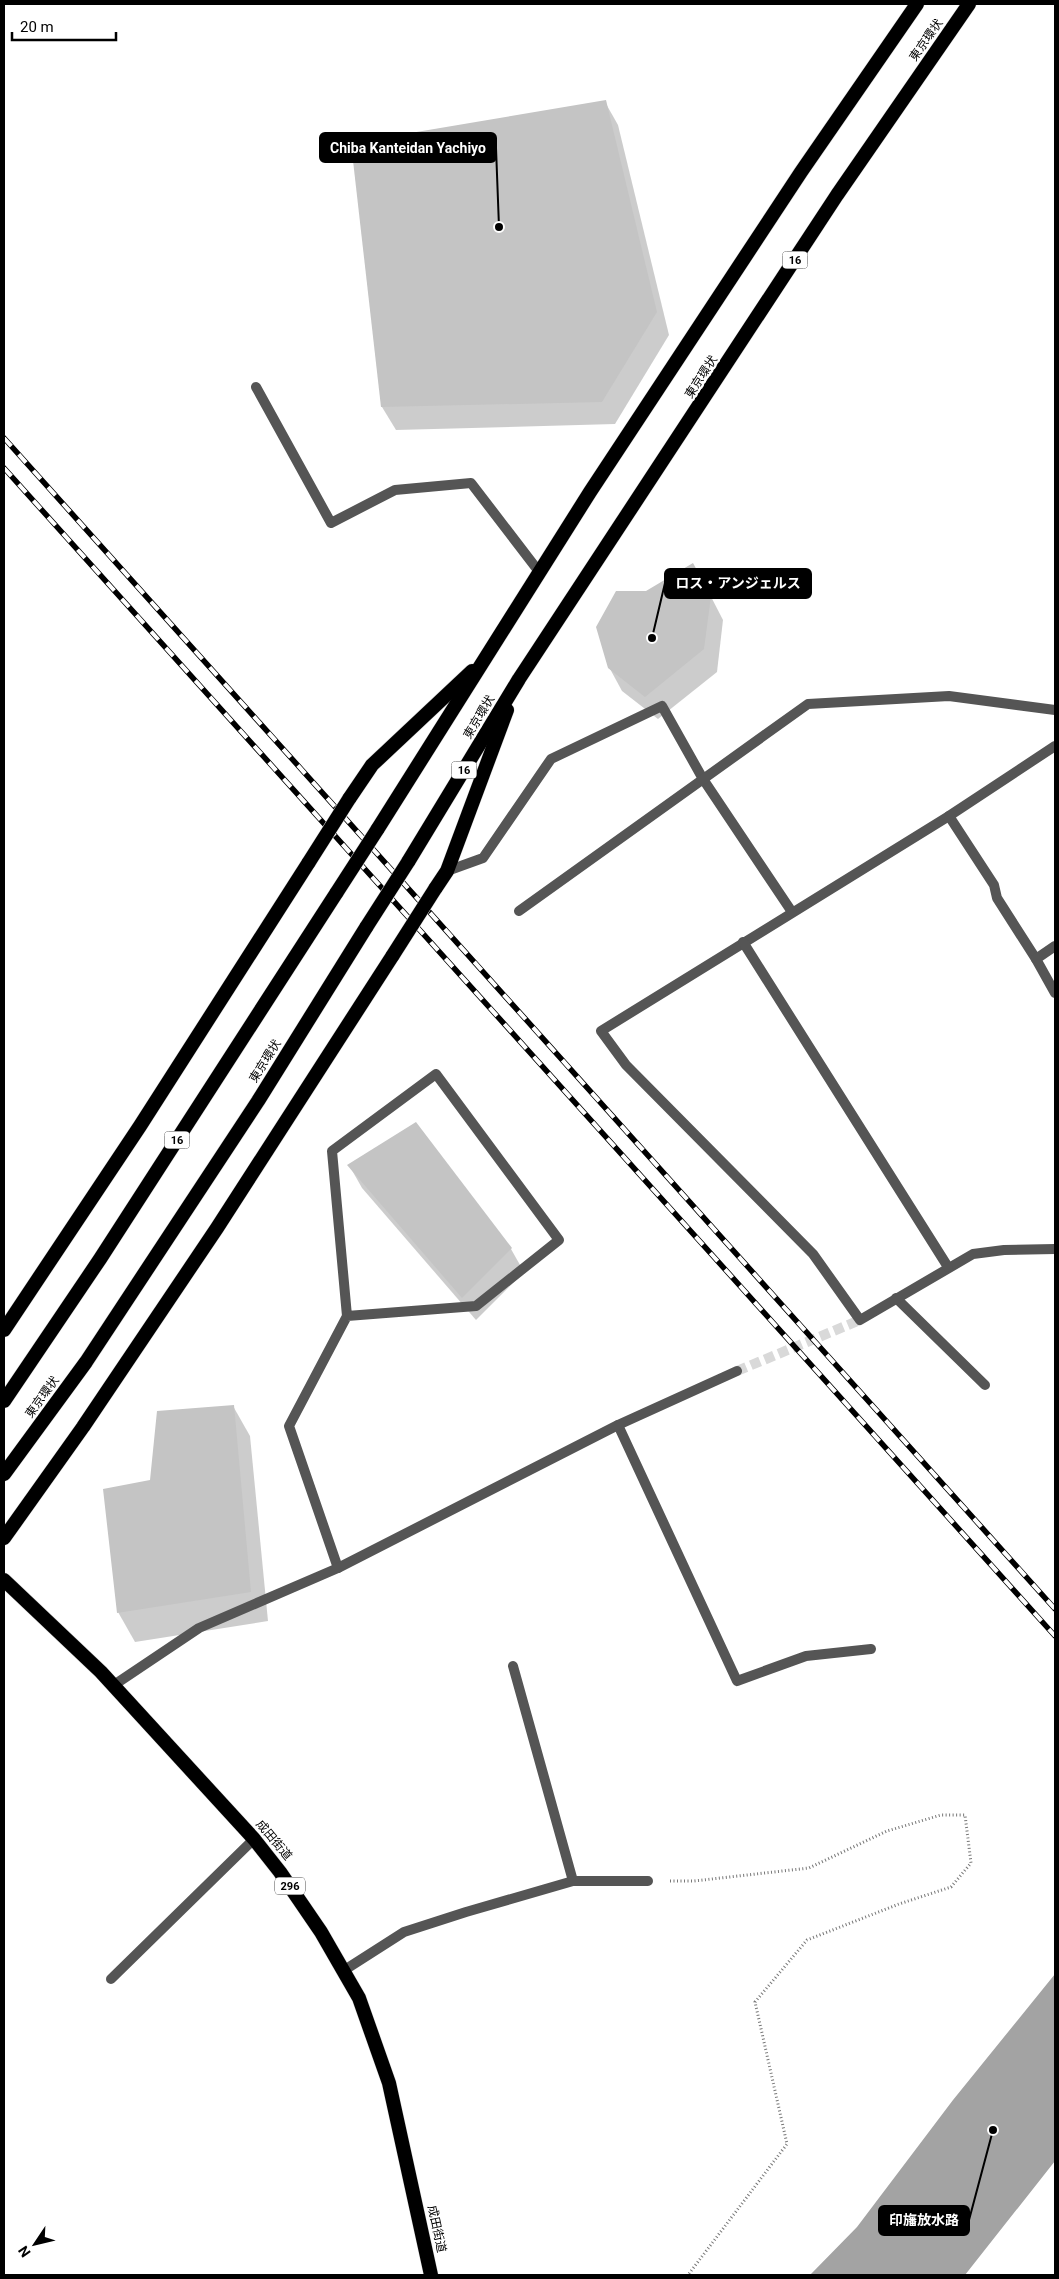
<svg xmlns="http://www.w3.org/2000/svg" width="1059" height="2279" font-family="Roboto,'Noto Sans JP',sans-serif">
<rect width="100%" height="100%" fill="#fff"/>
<polygon fill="#a3a3a3" points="1055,1974 1055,2161 965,2275 810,2275 857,2227 953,2100"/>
<g fill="#0003">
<polygon points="605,102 618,125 669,335 615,424 396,430 382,407"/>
<polygon points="706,587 723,620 717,672 658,719 622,691 609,667 647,592"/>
<polygon points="416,1123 511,1249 524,1272 476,1320 362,1188 349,1165"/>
<polygon points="233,1406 250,1436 268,1621 135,1642 118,1612 151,1481"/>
</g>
<g fill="#c4c4c4">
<polygon points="606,100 657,312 602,402 381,407 351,143"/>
<polygon points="693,563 711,596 704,649 645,697 608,668 596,627 616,591 646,591"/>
<polygon points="416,1122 512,1248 462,1298 347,1165"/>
<polygon points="234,1405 251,1592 117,1613 103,1489 150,1480 157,1411"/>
</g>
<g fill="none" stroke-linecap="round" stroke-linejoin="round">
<polyline stroke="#d9d9d9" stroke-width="10" stroke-dasharray="10 5" stroke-linecap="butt" points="737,1371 860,1320"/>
<g stroke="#dbdbdb" stroke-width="15">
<g id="trunk">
<polyline points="349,799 372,765 472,671"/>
<polyline points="377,830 590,492 801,172 917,4"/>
<polyline points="408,862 519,679 837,195 969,4"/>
<polyline points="435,889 447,871 507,710"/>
<polyline points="4,1330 140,1126 309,862"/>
<polyline points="4,1401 100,1259 337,892"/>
<polyline points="4,1474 86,1362 258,1101 367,926"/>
<polyline points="4,1538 83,1427 217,1228 393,955"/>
<polyline points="4,1580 101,1672 254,1839 280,1872 321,1932 359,1998 389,2083 431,2275"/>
</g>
</g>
<polyline stroke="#777" stroke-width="3" stroke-dasharray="1 2.5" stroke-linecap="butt" points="670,1881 694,1881 809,1868 887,1831 941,1815 965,1815 971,1863 951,1887 899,1904 807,1940 755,2002 787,2144 688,2275"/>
<g stroke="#555" stroke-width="10">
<polyline points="949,816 994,885 997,898 1036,959"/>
<polyline points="896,1298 985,1385"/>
<polyline points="618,1425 737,1681 806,1656 871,1649"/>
<polyline points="338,1568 289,1426 347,1316 332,1151 436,1074 559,1240 476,1306 347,1316"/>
<polyline points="513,1666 573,1881"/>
<polyline points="343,1971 404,1932 466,1912 573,1881 648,1881"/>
<polyline points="111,1979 254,1839"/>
</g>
<g stroke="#555" stroke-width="10">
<polyline points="256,387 331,523 395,490 471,483 540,573"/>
<polyline points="1055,746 949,816 601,1031 626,1065 813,1254 860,1320 973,1254 1004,1250 1055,1249"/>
<polyline points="447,871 483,858 551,759 662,706 703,779 792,912"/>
<polyline points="519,911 808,704 949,696 1055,710"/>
<polyline points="743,942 948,1267"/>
<polyline points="1055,946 1036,959 1055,993"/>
<polyline points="114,1685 199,1628 338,1568 618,1425 737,1371"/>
</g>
<use href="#trunk" stroke="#000" stroke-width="14"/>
<g stroke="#000" stroke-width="5.5">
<g id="rail">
<polyline points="4,438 1055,1609"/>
<polyline points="4,468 1055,1636"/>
</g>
</g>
<use href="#rail" stroke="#fff" stroke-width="4" stroke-dasharray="11" stroke-linecap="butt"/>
<g stroke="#dbdbdb" stroke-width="15" stroke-linecap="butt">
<g id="trunk-bridge">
<polyline points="309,862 349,799"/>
<polyline points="337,892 377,830"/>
<polyline points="367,926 408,862"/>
<polyline points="393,955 435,889"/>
</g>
</g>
<use href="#trunk-bridge" stroke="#000" stroke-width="14"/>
</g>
<g text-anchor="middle" stroke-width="4.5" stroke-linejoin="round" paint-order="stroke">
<g fill="#fff" stroke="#4c4c4c" stroke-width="1">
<rect x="782.5" y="251.5" width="25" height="17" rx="4"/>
<rect x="451.5" y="761.5" width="25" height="17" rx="4"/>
<rect x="164.5" y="1131.5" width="25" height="17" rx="4"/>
<rect x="275" y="1877.5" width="30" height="17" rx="4"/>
</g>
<g font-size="11" font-weight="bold" fill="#000">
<text x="795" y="264">16</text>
<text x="464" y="774">16</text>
<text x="177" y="1144">16</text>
<text x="290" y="1890">296</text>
</g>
<g font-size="12" fill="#000" stroke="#fff">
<text transform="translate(926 40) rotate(-55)" y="4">東京環状</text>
<text transform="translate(701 377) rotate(-57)" y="4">東京環状</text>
<text transform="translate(479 717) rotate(-59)" y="4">東京環状</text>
<text transform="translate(265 1061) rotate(-58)" y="4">東京環状</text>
<text transform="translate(42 1397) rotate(-54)" y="4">東京環状</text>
<text transform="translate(274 1840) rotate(50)" y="4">成田街道</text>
<text transform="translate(437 2229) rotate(78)" y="4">成田街道</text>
</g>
</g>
<path fill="none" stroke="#000" stroke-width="2" d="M499 227L496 148M652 638L665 583M993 2130L969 2220"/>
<g fill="#000" stroke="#fff" stroke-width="2">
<circle cx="499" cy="227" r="5"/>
<circle cx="652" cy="638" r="5"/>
<circle cx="993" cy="2130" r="5"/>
</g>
<g fill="#000" stroke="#000" stroke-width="2">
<rect x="320" y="133" width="176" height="29" rx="5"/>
<rect x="665" y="569" width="146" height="29" rx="5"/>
<rect x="879" y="2206" width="90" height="29" rx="5"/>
</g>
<g font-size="14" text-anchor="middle" font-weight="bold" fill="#fff">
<text x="408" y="153">Chiba Kanteidan Yachiyo</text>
<text x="738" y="588">ロス・アンジェルス</text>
<text x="924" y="2225">印旛放水路</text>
</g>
<rect width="1059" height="2279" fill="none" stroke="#000000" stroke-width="10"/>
<g transform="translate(35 2244) rotate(235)" stroke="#ffffff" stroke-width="4" paint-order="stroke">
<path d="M0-4L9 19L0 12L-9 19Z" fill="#000000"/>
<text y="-8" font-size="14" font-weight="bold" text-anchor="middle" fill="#000000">N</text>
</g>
<path d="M12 32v8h104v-8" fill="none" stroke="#000000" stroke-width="2.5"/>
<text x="20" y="32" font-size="15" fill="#000000" stroke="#ffffff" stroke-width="4" paint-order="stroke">20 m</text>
</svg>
